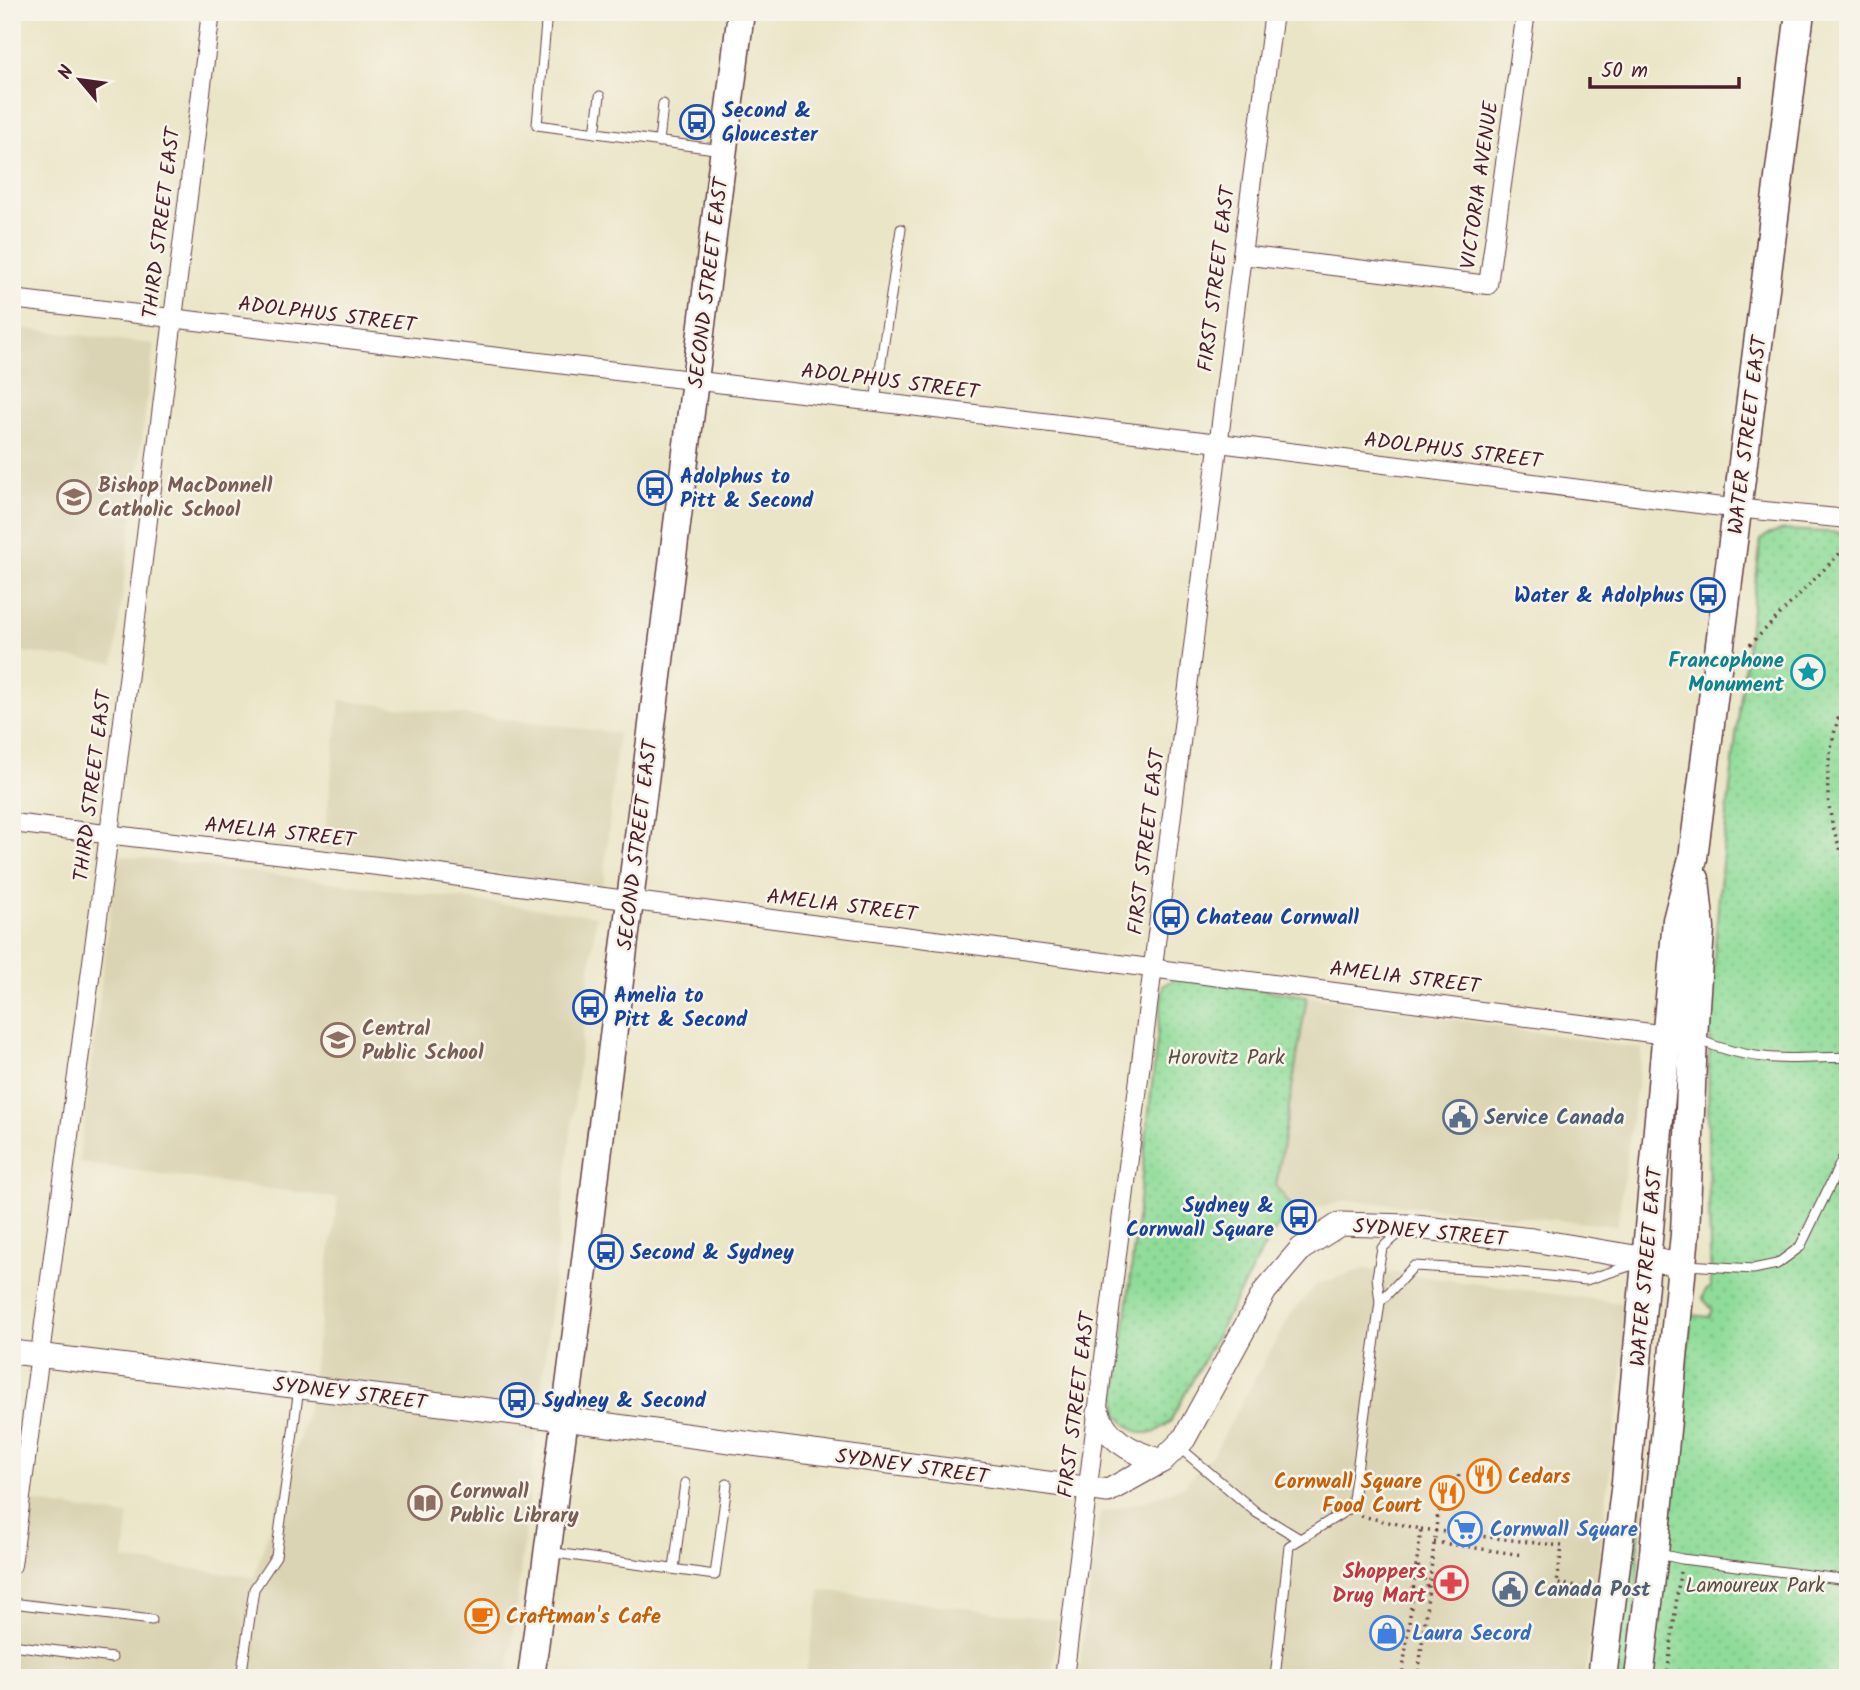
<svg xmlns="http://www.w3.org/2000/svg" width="1860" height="1690" font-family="Kalam,sans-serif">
<defs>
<pattern id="grass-tufts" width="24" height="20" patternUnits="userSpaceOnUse" patternTransform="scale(1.75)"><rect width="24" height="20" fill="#8fdc99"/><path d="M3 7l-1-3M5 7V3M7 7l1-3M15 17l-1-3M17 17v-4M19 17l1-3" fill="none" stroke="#7dbc84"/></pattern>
<pattern id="park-dots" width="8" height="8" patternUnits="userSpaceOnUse" patternTransform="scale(1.75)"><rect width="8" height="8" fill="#8fdc99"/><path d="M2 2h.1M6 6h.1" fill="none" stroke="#7dbc84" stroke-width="1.8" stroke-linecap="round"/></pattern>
</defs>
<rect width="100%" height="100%" fill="#f7f3e8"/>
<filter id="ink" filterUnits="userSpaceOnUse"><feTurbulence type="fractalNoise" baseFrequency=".0143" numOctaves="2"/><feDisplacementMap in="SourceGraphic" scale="14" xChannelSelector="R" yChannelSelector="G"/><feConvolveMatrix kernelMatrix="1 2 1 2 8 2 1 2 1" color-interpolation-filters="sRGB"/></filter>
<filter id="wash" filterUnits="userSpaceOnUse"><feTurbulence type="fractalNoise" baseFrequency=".00686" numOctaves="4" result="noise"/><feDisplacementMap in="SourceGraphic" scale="28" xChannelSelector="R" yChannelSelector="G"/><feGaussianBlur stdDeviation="1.57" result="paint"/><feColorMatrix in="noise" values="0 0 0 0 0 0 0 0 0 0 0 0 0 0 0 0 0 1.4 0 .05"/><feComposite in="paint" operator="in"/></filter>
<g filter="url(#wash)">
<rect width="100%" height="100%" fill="#ebe5c7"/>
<g fill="#dbd4b4">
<polygon points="12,327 154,344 114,663 12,651"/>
<polygon points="340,700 618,733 603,888 323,850"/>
<polygon points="117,855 596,916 508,1678 12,1678 12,1499 128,1516 124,1560 254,1577 307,1413 338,1198 79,1163"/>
<polygon points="1307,996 1642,1049 1617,1226 1351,1200 1296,1212 1276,1186"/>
<polygon points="1364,1269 1630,1304 1585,1678 1078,1678 1100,1513 1145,1501 1184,1486 1215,1451 1292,1312 1318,1284"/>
<polygon points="821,1590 1058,1620 1051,1678 805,1678"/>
</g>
<g fill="url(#grass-tufts)" stroke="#6c7e62" stroke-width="2">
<polygon points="1637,1486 1641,1487 1637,1590 1625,1588"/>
<polygon points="1624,1593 1637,1594 1628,1678 1613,1678"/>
</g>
<g fill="url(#park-dots)" stroke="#6c7e62" stroke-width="2">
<path d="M1784 530 1848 533V1678H1651L1692 1315 1709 1317 1713 1310 1703 1299 1705 1291 1711 1287C1709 1202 1706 1116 1710 1031 1717 867 1740 703 1761 540L1767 535Z"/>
<polygon points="1176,978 1307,996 1276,1186 1296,1212 1283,1220 1268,1240 1170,1422 1154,1433 1139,1433 1126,1424 1118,1413 1117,1398 1163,986"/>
</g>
</g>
<g filter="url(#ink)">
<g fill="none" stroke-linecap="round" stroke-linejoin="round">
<g stroke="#623d42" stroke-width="11">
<g id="service">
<polyline points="547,12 537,125 722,150"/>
<polyline points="595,133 600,96"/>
<polyline points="659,142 663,104"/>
<polyline points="875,402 901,229"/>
<path d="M1699 1040C1755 1063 1789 1059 1848 1057"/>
<polyline points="1687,1265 1753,1269 1777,1264 1800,1247 1848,1148"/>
<polyline points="1380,1302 1414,1266 1501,1271 1586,1280 1636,1264"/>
<polyline points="1179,1447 1257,1513 1300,1539"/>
<polyline points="548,1552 715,1575 727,1484"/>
<polyline points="1659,1554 1682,1559 1848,1580"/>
<polyline points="674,1569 685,1483"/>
<polyline points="12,1603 152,1620"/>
<polyline points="12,1645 112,1658"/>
<polyline points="241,1678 254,1589 276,1556 299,1388"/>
<polyline points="1275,1678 1289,1546 1352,1507 1380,1302 1377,1277 1382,1248 1403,1230"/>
</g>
</g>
<g stroke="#623d42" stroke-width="20">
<g id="minor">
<polyline points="1242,255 1488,285 1526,12"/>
<polyline points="12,299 1219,443 1714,506 1848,519"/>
<polyline points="12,823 420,871 519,886 1666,1035"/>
<polyline points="12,1565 109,834 211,12"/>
<polyline points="1064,1678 1242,255 1274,12"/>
</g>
</g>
<g stroke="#623d42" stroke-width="25">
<g id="tertiary">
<polyline points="12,1352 564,1419 1108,1491 1162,1461 1184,1439 1265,1291 1301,1249 1340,1224 1407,1226 1532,1240 1683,1265"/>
<path d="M1098 1413C1107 1440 1136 1454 1162 1461"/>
</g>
</g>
<g stroke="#623d42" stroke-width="29">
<polyline id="secondary" points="531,1678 579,1309 741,12"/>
</g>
<g stroke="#623d42" stroke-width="31">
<g id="primary">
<polyline points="1602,1678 1626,1482 1677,920 1693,858 1800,12"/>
<polyline points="1639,1678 1654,1553 1685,1234 1693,1037 1700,929 1695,879"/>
</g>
</g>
<g stroke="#623d42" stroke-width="3.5" stroke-dasharray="2 5" stroke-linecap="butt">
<polyline points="1745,650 1848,545"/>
<path d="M1848 691C1824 752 1818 806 1848 866"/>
<polyline points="1361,1516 1421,1529 1402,1678"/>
<polyline points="1421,1529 1562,1546 1557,1584 1580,1586"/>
<polyline points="1434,1542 1523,1555"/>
<polyline points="1418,1566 1428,1588"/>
<polyline points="1418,1678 1438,1512 1457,1493 1459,1472"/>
<polyline points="1667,1678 1680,1572"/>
</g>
<use href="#service" stroke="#fff" stroke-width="9"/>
<use href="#minor" stroke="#fff" stroke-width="18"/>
<use href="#tertiary" stroke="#fff" stroke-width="23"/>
<use href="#secondary" stroke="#fff" stroke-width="26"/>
<use href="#primary" stroke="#fff" stroke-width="28"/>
</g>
</g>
<defs>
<g id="bus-ring" transform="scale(1.75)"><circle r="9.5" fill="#f7f3e8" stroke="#1a4fb4" stroke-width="1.5"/><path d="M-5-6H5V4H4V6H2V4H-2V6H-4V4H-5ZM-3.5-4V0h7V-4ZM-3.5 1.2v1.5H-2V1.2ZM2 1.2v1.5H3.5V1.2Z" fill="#1a4fb4"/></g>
<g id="school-ring" transform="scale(1.75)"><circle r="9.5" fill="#f7f3e8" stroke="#8d6e63" stroke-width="1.5"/><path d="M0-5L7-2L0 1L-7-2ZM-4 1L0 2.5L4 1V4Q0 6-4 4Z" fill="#8d6e63"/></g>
<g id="sight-ring" transform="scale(1.75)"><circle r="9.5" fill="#f7f3e8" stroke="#0f9aa8" stroke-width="1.5"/><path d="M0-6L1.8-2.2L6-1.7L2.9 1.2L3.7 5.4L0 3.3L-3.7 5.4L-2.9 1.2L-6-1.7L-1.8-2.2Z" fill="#0f9aa8"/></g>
<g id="civic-ring" transform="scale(1.75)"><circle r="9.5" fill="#f7f3e8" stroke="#5c6f8a" stroke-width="1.5"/><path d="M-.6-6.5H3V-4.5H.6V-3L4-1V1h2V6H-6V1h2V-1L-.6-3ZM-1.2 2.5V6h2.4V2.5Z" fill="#5c6f8a"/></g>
<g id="restaurant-ring" transform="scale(1.75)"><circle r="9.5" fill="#f7f3e8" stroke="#e8710a" stroke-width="1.5"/><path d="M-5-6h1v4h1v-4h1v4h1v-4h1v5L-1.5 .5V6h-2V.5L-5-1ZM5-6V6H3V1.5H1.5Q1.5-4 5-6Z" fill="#e8710a"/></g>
<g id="library-ring" transform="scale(1.75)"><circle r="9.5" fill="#f7f3e8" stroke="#8d6e63" stroke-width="1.5"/><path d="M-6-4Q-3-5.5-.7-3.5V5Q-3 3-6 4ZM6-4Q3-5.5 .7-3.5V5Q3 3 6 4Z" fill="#8d6e63"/></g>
<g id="supermarket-ring" transform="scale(1.75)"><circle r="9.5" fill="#f7f3e8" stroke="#3f7fe0" stroke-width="1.5"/><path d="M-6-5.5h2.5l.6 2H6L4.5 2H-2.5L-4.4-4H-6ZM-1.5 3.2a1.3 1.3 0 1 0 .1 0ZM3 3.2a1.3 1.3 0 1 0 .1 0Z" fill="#3f7fe0"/></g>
<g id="pharmacy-ring" transform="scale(1.75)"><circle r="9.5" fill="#f7f3e8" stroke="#e0444e" stroke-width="1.5"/><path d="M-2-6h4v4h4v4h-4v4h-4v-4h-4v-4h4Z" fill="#e0444e"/></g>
<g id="cafe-ring" transform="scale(1.75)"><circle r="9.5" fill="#f7f3e8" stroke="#e8710a" stroke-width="1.5"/><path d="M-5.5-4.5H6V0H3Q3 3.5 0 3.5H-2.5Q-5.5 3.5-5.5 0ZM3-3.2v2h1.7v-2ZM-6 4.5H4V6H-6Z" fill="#e8710a"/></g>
<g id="shop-ring" transform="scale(1.75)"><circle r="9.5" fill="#f7f3e8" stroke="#3f7fe0" stroke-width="1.5"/><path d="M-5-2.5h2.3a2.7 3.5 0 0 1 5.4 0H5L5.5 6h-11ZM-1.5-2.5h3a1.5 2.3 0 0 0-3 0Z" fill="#3f7fe0"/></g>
</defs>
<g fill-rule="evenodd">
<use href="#bus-ring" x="697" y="122"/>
<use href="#bus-ring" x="655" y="488"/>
<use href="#school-ring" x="74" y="497"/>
<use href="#bus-ring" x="1708" y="595"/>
<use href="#sight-ring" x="1808" y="672"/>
<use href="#bus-ring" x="1171" y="917"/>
<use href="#bus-ring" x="590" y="1007"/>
<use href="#school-ring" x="338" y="1040"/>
<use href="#civic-ring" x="1460" y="1117"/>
<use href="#bus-ring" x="1299" y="1217"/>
<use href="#bus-ring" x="606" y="1252"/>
<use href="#bus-ring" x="517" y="1400"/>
<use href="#restaurant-ring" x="1484" y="1476"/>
<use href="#restaurant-ring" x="1447" y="1493"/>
<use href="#library-ring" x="425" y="1503"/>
<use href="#supermarket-ring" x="1465" y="1529"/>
<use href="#pharmacy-ring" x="1451" y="1583"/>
<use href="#civic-ring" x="1510" y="1589"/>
<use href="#cafe-ring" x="482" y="1616"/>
<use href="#shop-ring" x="1387" y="1633"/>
</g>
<g text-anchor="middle" stroke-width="5" stroke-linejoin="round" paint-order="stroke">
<g font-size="21" font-weight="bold" fill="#164399" stroke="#f7f3e8" text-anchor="start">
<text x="722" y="117">Second &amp;<tspan x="722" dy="24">Gloucester</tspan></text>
<text x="680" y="483">Adolphus to<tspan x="680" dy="24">Pitt &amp; Second</tspan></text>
<text x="1684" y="602" text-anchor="end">Water &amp; Adolphus</text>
<text x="1196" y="924">Chateau Cornwall</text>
<text x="614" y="1002">Amelia to<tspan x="614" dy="24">Pitt &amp; Second</tspan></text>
<text x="1274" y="1212" text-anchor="end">Sydney &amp;<tspan x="1274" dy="24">Cornwall Square</tspan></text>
<text x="630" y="1259">Second &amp; Sydney</text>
<text x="542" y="1407">Sydney &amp; Second</text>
</g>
<g font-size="21" fill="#4a1f2b" stroke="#f7f3e8">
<text transform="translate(1479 185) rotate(-82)" y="7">VICTORIA AVENUE</text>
<text transform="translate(161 223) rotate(-83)" y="7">THIRD STREET EAST</text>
<text transform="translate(1216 279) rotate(-83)" y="7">FIRST STREET EAST</text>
<text transform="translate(708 283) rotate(-83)" y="7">SECOND STREET EAST</text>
<text transform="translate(327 314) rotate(7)" y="7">ADOLPHUS STREET</text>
<text transform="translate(890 381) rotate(7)" y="7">ADOLPHUS STREET</text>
<text transform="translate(1747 435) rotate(-83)" y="7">WATER STREET EAST</text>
<text transform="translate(1453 450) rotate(7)" y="7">ADOLPHUS STREET</text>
<text transform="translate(92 786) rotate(-83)" y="7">THIRD STREET EAST</text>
<text transform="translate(280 832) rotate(6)" y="7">AMELIA STREET</text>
<text transform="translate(1146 842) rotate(-83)" y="7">FIRST STREET EAST</text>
<text transform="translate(637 845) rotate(-83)" y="7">SECOND STREET EAST</text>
<text transform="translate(842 905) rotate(7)" y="7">AMELIA STREET</text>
<text transform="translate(1405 977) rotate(7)" y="7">AMELIA STREET</text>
<text transform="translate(1430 1232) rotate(5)" y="7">SYDNEY STREET</text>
<text transform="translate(1646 1267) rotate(-85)" y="7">WATER STREET EAST</text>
<text transform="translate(350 1393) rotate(7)" y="7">SYDNEY STREET</text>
<text transform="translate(1076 1405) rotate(-83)" y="7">FIRST STREET EAST</text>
<text transform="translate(912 1466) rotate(8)" y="7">SYDNEY STREET</text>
</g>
<g font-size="21" font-weight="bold" fill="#785e54" stroke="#f7f3e8" text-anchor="start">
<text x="98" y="492">Bishop MacDonnell<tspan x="98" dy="24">Catholic School</tspan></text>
<text x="362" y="1035">Central<tspan x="362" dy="24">Public School</tspan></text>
<text x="450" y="1498">Cornwall<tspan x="450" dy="24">Public Library</tspan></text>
</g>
<g font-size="21" font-weight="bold" fill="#0d838f" stroke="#f7f3e8" text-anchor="end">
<text x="1784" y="667">Francophone<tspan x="1784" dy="24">Monument</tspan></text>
</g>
<g font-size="21" fill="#5b4e46" stroke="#f7f3e8">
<text x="1226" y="1064">Horovitz Park</text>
<text x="1755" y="1592">Lamoureux Park</text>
</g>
<g font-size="21" font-weight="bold" fill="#4e5e75" stroke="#f7f3e8" text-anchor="start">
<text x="1484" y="1124">Service Canada</text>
<text x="1534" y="1596">Canada Post</text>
</g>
<g font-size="21" font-weight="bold" fill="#c56008" stroke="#f7f3e8" text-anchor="start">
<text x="1508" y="1483">Cedars</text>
<text x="1422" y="1488" text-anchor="end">Cornwall Square<tspan x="1422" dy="24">Food Court</tspan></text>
<text x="506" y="1623">Craftman's Cafe</text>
</g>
<g font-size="21" font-weight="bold" fill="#366cbe" stroke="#f7f3e8" text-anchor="start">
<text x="1490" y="1536">Cornwall Square</text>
<text x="1412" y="1640">Laura Secord</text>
</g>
<g font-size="21" font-weight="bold" fill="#be3a42" stroke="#f7f3e8" text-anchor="end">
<text x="1426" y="1578">Shoppers<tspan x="1426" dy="24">Drug Mart</tspan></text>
</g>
</g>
<rect width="1860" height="1690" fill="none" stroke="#f7f3e8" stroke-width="42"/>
<g transform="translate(80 80) rotate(299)" stroke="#f7f3e8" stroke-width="5" paint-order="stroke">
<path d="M0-5L12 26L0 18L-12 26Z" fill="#4a1f2b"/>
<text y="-10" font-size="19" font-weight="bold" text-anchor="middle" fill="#4a1f2b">N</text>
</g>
<path d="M1590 77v10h149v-10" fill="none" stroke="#4a1f2b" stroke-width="3.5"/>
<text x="1601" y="77" font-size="21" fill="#4a1f2b" stroke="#f7f3e8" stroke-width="5" paint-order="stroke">50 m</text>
</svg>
